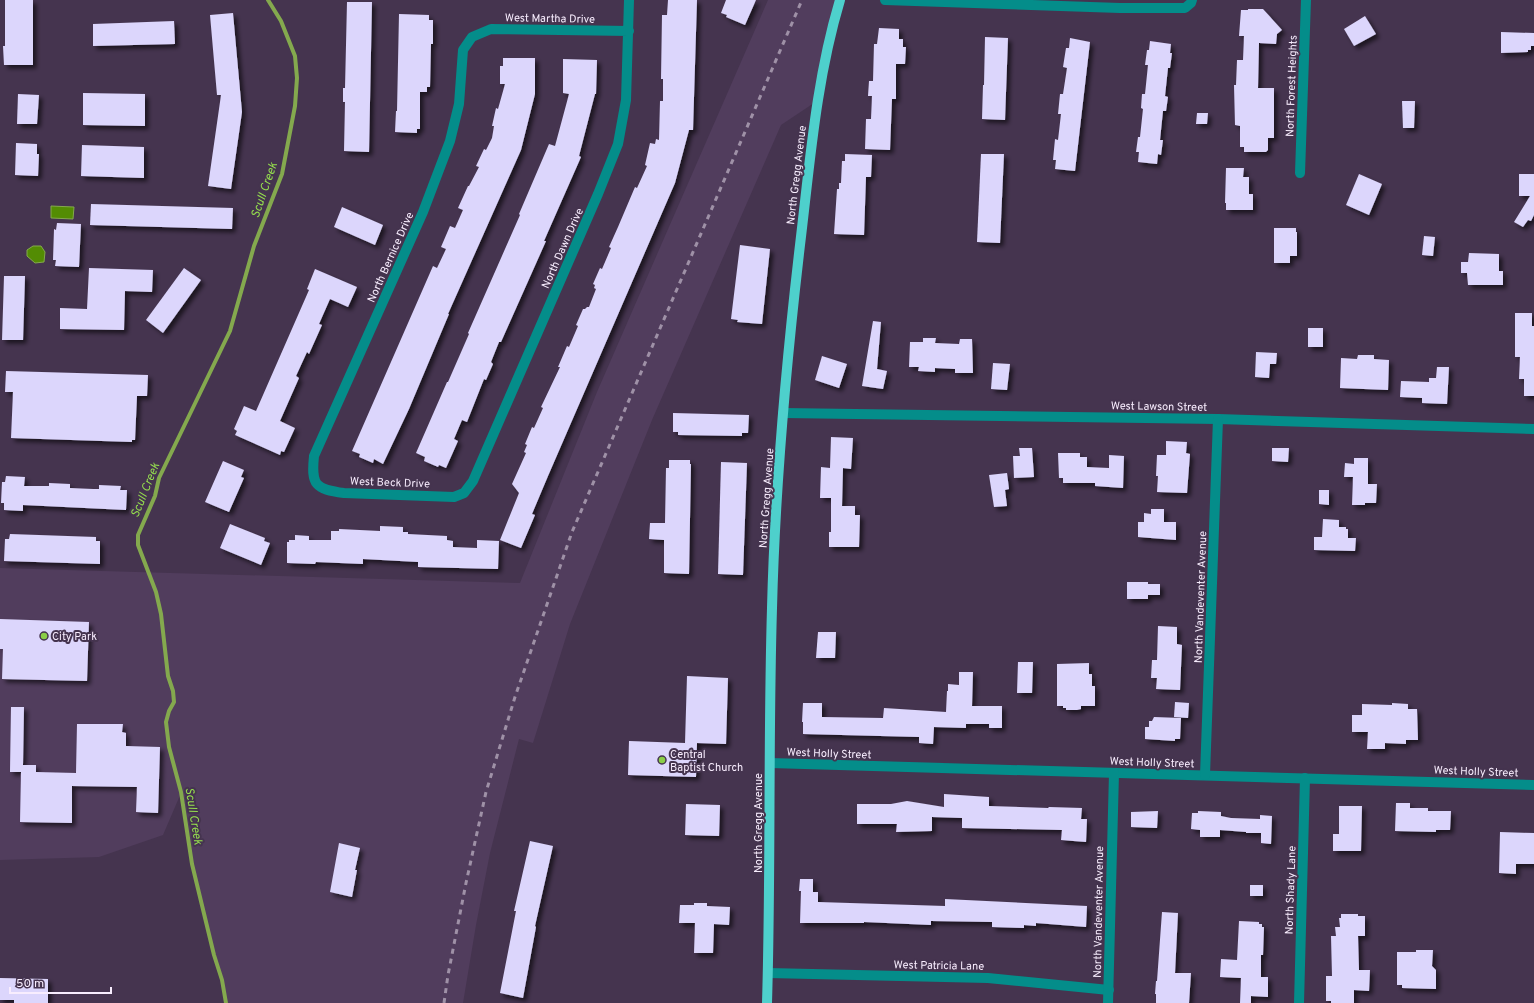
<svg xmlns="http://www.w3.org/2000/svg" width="1534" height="1003" font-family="Overpass,sans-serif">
<defs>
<filter id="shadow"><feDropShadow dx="3.5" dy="3.5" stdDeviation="2" flood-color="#0009"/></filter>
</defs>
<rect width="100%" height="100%" fill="#45344f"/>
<polygon fill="#513d5d" points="768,0 840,0 817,101 781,125 652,420 570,624 533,743 519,739 490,853 476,925 463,1003 226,1003 222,980 214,955 192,864 181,793 163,835 99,857 0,860 0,568 520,583 597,392"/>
<g fill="#538c03" stroke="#84a94e">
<polygon points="51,206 74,207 73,219 51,218"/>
<polygon points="33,246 41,246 45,252 44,262 35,263 27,256 27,250"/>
</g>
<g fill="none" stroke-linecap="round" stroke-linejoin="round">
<polyline stroke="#84a94e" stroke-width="4" points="226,1003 222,980 214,955 192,864 181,792 169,747 166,722 169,711 174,702 173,691 168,676 161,614 156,592 138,545 138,535 155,496 159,478 230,331 254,246 282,174 295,106 297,78 295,56 281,21 268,0"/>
</g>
<g fill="#dcd6fc" filter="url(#shadow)">
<polygon points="5,0 33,0 33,65 4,65 3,46 5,46"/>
<polygon points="668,0 697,0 693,130 689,130 675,183 548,476 532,514 535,515 521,548 500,540 519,493 512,484 526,453 524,452 527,445 525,444 532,427 534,428 543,408 541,407 560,367 558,367 567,346 569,347 578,326 576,325 583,309 585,309 587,307 589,307 596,289 594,288 595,285 593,284 600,268 602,269 611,248 609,247 618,227 635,187 637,188 647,166 645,165 650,143 655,144 656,139 659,140 660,101 663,101 663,79 661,79 662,15 667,15"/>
<polygon points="726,0 756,0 745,25 726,17 727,15 721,13"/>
<polygon points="347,2 372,2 369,152 344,151 345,102 343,102 343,88 345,88"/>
<polygon points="1248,9 1263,9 1282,30 1277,34 1276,44 1259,43 1258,88 1274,88 1274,138 1268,138 1268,150 1266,152 1244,152 1244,147 1240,147 1240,126 1235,125 1234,85 1236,85 1237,60 1243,60 1244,36 1239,36 1241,10 1248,10"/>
<polygon points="233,13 242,112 231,189 208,186 221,95 217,95 210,15"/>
<polygon points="399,14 429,15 429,20 433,20 433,44 431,44 430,87 427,87 427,92 420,92 420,129 417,129 417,133 395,132 396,111 397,111"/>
<polygon points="1365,16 1376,34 1354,46 1344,29"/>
<polygon points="174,21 175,44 93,46 93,24"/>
<polygon points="879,28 899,29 899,39 903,39 903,47 906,47 905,64 896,64 896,99 892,99 890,150 865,149 866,119 871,119 872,96 868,96 869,81 873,81 874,44 877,44"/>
<polygon points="1501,32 1534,33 1534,46 1531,46 1531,50 1528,50 1528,52 1501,53"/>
<polygon points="985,37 1008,38 1005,120 982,119 983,85 984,85"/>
<polygon points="1070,38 1090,42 1075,171 1055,169 1056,160 1053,160 1055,139 1058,140 1061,114 1058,114 1060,94 1063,94 1067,68 1063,67 1066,48 1069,48"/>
<polygon points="1150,41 1171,44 1170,53 1172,53 1170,68 1168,68 1165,96 1168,97 1166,111 1163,111 1160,140 1163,140 1161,155 1158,154 1157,164 1138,162 1139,152 1136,152 1138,137 1140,137 1143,109 1141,108 1142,94 1145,94 1148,65 1145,65 1147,50 1149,50"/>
<polygon points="503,58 535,58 535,94 521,150 448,314 449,314 409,409 383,464 374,459 373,463 359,457 360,454 352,451 433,266 437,268 446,249 441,247 450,226 455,228 463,210 458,208 468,186 469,186 479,167 476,166 484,149 486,150 492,138 494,126 492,126 496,108 498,109 505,84 500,84 500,66 503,66"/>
<polygon points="563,59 597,60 596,94 595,94 579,156 581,157 544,241 546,241 501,342 499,342 491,362 493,364 486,380 484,379 467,422 462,420 454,439 458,441 446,468 439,465 438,467 424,461 425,457 416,453 447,382 448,382 469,334 468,333 520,215 519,214 549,144 555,146 569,94 563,93"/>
<polygon points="83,93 145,94 145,126 83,125"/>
<polygon points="18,94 39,95 37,124 17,124"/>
<polygon points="1402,101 1415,101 1414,128 1403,128"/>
<polygon points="1197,113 1208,113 1207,124 1196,124"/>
<polygon points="16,143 37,144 37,154 39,154 38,176 15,175"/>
<polygon points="82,145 144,147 144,178 81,176"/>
<polygon points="845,154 872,155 871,177 866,177 864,235 834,234 837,189 839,189 839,183 841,183 842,161 845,161"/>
<polygon points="981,154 1004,154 1000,243 977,242"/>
<polygon points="1226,168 1244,168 1243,177 1249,177 1249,194 1253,194 1253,210 1226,210 1226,203 1225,203"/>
<polygon points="1359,174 1382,184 1369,215 1346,205"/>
<polygon points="1519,174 1534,174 1534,215 1531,221 1528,220 1523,227 1514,222 1530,196 1519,196"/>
<polygon points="91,204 233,208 232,229 90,225"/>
<polygon points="342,207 383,225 375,245 334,227"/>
<polygon points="57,223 81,224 79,267 55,266 56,260 53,260 54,229 56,230"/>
<polygon points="1274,228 1296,228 1296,232 1297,232 1297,256 1290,256 1290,263 1274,263"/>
<polygon points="1424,236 1435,237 1433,256 1422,255"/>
<polygon points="740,245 770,249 762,324 737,322 738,320 731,319"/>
<polygon points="1469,253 1499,254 1499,271 1503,271 1503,285 1468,285 1467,273 1461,273 1461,262 1468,262"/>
<polygon points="89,268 153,270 152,292 125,291 124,330 60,329 60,308 87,309"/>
<polygon points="184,268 201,280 163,333 146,320"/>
<polygon points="315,269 357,287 348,307 330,299 319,324 322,325 309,354 307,352 296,376 299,378 280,421 295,428 284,452 281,451 280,455 235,435 237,431 234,429 244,406 256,411 309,290 307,289"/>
<polygon points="4,276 25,276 23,340 2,340"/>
<polygon points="1515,313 1532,313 1532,326 1534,326 1534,396 1524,396 1524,379 1519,379 1520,357 1515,357"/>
<polygon points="873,321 881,322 877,369 887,371 883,389 862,386"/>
<rect x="1308" y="328" width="15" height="19"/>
<polygon points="923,338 936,338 935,343 959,344 960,339 972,339 973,373 955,373 955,369 935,368 935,372 918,371 919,367 909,367 910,342 923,342"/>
<polygon points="1256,352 1277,353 1276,364 1270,364 1269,378 1255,377"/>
<polygon points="1358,355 1374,355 1374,359 1389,360 1388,390 1340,388 1341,358 1357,359"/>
<polygon points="822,356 847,364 839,388 815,380"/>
<polygon points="993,363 1010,364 1007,390 991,389"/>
<polygon points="1437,367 1449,367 1447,404 1422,403 1422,398 1400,397 1401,381 1429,382 1429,378 1436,378"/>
<polygon points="6,371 148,375 147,396 137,396 135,440 132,440 132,442 11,438 13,392 5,392"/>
<polygon points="673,413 749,415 748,433 742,433 742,436 678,435 678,432 673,432"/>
<polygon points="831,437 853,438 851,469 843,468 842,506 855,506 855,515 860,515 859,547 829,547 829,532 831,532 831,498 820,498 821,467 830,468"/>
<polygon points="1166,441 1187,442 1186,453 1190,454 1187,493 1157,492 1158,476 1156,476 1157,455 1166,455"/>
<polygon points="1019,448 1032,448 1034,477 1014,478 1013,456 1020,456"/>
<polygon points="1272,448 1289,448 1288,462 1272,461"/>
<polygon points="1058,453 1080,453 1080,457 1087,457 1087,467 1109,468 1109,455 1124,456 1123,488 1095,486 1095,483 1063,483 1063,478 1059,478"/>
<polygon points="1354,458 1368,458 1368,484 1377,484 1376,503 1365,503 1365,505 1352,505 1353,477 1344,477 1345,463 1354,464"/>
<polygon points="669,460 690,460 690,464 691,464 689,574 664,573 664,540 649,539 650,523 665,523 666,468 669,468"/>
<polygon points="223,461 244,470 241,477 244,478 229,512 205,502"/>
<polygon points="721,462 747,463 743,575 718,574"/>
<polygon points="1007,473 1009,489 1005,490 1007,506 994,507 989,475"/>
<polygon points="6,476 25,477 24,486 49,486 49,483 70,484 70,488 93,489 99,489 99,485 121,486 120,490 127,490 126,510 23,505 23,511 4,510 4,503 1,503 2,482 5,482"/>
<polygon points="1319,490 1329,490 1329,505 1319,504"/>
<polygon points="1151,509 1164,509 1164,522 1176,522 1176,540 1138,537 1138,522 1144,522 1144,513 1151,514"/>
<polygon points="1323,519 1339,520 1339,527 1346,527 1346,529 1348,529 1348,538 1356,538 1355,551 1314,550 1314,537 1322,537"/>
<polygon points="230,524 265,538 264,541 270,543 261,565 220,548"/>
<polygon points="380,526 403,527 403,532 408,532 408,534 447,536 447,540 453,541 453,547 477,548 477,540 499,541 498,569 418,567 418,562 363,559 363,564 316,562 315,564 287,563 287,542 289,542 289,540 295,540 295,535 309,536 309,540 331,540 331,531 339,531 339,529 380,531"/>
<polygon points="10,534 96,537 96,541 100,541 100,564 4,561 5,539 9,539"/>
<polygon points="1127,582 1148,582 1148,584 1160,584 1160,595 1148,595 1148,599 1127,599"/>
<polygon points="0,619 89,622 87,681 2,679 3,649 0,649"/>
<polygon points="1158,626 1177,627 1177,644 1182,645 1180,690 1156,689 1157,678 1151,678 1152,660 1157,660"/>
<polygon points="818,632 836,632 835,658 816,658"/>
<polygon points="1018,662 1033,662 1032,693 1017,693"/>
<polygon points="1089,663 1089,674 1092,674 1092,686 1095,686 1095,706 1081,706 1081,709 1077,710 1066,710 1066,708 1063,708 1063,706 1057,706 1057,664"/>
<polygon points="959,672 973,672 972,706 1002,706 1002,728 989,728 989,724 966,724 966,728 934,727 933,744 919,743 919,737 803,734 803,722 802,722 803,703 822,703 822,717 883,718 884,708 946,712 947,691 948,691 948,684 959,685"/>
<polygon points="687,676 728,678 726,744 697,743 696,777 628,775 629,741 685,743"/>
<polygon points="1175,702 1189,703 1188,718 1174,717"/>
<polygon points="1392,703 1408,704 1408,709 1417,709 1418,740 1406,740 1406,744 1385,743 1385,749 1367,749 1368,732 1352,732 1352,715 1362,715 1362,704 1392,705"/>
<polygon points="11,707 24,707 23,765 36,765 36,772 76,773 77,724 123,724 122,732 126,733 126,746 160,747 158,813 136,812 137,787 72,786 72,823 20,822 21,772 10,772"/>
<polygon points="1154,717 1181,718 1180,739 1175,739 1175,741 1145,739 1145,727 1149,727 1149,721 1152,721"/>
<polygon points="944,794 989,797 989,806 1048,808 1049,807 1082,808 1081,819 1087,819 1086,842 1061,840 1062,830 962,828 962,818 932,817 932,831 896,832 897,824 857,824 857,804 891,804 907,801 944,807"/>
<polygon points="1396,803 1410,803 1410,808 1428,808 1428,811 1451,811 1450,830 1436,830 1436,832 1395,831"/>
<polygon points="686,804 720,805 719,836 685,835"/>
<polygon points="1339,806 1362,806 1361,851 1333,851 1333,834 1339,834"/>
<polygon points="1158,811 1157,828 1131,827 1131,812"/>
<polygon points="1198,811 1221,812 1221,816 1231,818 1260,819 1260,815 1272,816 1271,844 1261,843 1261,833 1246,833 1246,832 1220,830 1220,837 1200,837 1200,830 1191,829 1192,813 1198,813"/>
<polygon points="1500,832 1534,833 1534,864 1516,864 1516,874 1499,873"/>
<polygon points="530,841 553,846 535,926 536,927 523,998 500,993 516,911 514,911"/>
<polygon points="339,843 360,848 355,870 357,870 352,897 330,892"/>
<polygon points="800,879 813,879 813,892 818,892 818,902 945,906 945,899 1087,906 1086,927 1036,923 1036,926 1024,925 1024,928 992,927 992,922 931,921 931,925 864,922 864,923 800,923 801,891 799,891"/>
<rect x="1250" y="885" width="13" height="11"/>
<polygon points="694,903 707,903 707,906 730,907 729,925 714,924 713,953 694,953 695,923 679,923 680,905 694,905"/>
<polygon points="1162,912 1178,913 1175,973 1191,973 1189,1003 1156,1003 1156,994 1155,994 1156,981 1157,981"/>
<polygon points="1341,914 1358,914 1358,916 1365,916 1365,936 1358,936 1359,970 1370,970 1369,991 1354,990 1354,1003 1331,1003 1331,1001 1326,1001 1326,976 1332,976 1331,936 1336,936 1335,927 1340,927 1339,918 1341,918"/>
<polygon points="1239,921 1259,922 1259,924 1262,924 1262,927 1264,927 1263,955 1261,955 1261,977 1268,977 1268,997 1251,996 1251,1003 1240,1003 1241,978 1220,977 1221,959 1237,960"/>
<polygon points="1416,950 1433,950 1432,966 1436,970 1436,989 1402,988 1402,985 1397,985 1397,952 1416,952"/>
<polygon points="0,978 48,979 48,1003 14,1003 14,1000 0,1000"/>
</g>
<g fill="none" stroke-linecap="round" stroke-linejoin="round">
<g stroke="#048d8a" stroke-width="10">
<polyline points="885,0 1120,8 1185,8 1191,3 1192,0"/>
<path d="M629 31 491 29 472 37 463 50 459 104 450 141 423 212 314 456C311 485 315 489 344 493L454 497 464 493 473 481 598 194 618 144 626 100 629 0"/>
<polyline points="1300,173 1306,0"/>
<polyline points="783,413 1218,419 1534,429"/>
<polyline points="770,763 1534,785"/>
<polyline points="1205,775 1218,419"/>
<polyline points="768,973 988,978 1109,990"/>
<polyline points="1108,1003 1114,773"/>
<polyline points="1299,1003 1305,778"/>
</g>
<path stroke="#4ed0cc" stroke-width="10" d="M767 1003C771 871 768 740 772 608 775 487 786 365 800 245 810 162 816 80 840 0"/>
<polyline stroke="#9f91a7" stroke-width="3" stroke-dasharray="5 5" stroke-linecap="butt" points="444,1003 448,975 466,883 486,792 515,697 572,532 802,0"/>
</g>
<g fill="#8ace48" stroke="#45344f" stroke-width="1.5">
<circle cx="44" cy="636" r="4"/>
<circle cx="662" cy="760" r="4"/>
</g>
<g text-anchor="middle" stroke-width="4" stroke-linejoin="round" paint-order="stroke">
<g font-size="11" fill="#f8edfe" stroke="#45344f">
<text transform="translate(550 18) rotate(1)" y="4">West Martha Drive</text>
<text transform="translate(1291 86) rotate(-88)" y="4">North Forest Heights</text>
<text transform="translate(796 175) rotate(-83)" y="4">North Gregg Avenue</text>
<text transform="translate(562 248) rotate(-66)" y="4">North Dawn Drive</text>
<text transform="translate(390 257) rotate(-66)" y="4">North Bernice Drive</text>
<text transform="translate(1159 406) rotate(1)" y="4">West Lawson Street</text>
<text transform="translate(390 482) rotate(2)" y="4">West Beck Drive</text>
<text transform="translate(766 498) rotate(-86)" y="4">North Gregg Avenue</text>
<text transform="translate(1200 597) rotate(-88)" y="4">North Vandeventer Avenue</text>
<text transform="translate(829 753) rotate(2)" y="4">West Holly Street</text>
<text transform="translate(1152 762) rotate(2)" y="4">West Holly Street</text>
<text transform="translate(1476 771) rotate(2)" y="4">West Holly Street</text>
<text transform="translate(758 823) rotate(-90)" y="4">North Gregg Avenue</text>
<text transform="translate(1290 890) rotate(-88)" y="4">North Shady Lane</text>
<text transform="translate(1098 912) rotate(-89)" y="4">North Vandeventer Avenue</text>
<text transform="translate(939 965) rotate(1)" y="4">West Patricia Lane</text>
</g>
<g font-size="11" fill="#f8edfe" stroke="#45344f" text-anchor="start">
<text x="52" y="640">City Park</text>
<text x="670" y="758">Central<tspan x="670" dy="13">Baptist Church</tspan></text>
</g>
<g font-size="12" font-style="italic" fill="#95df4e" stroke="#45344f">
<text transform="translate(264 190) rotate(-71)" y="4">Scull Creek</text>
<text transform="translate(145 490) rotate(-68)" y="4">Scull Creek</text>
<text transform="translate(194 816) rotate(81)" y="4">Scull Creek</text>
</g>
</g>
<path d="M10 987v6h101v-6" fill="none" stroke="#f8edfe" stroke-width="2"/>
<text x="16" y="987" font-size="12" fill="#f8edfe" stroke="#45344f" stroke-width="3" paint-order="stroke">50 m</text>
</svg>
